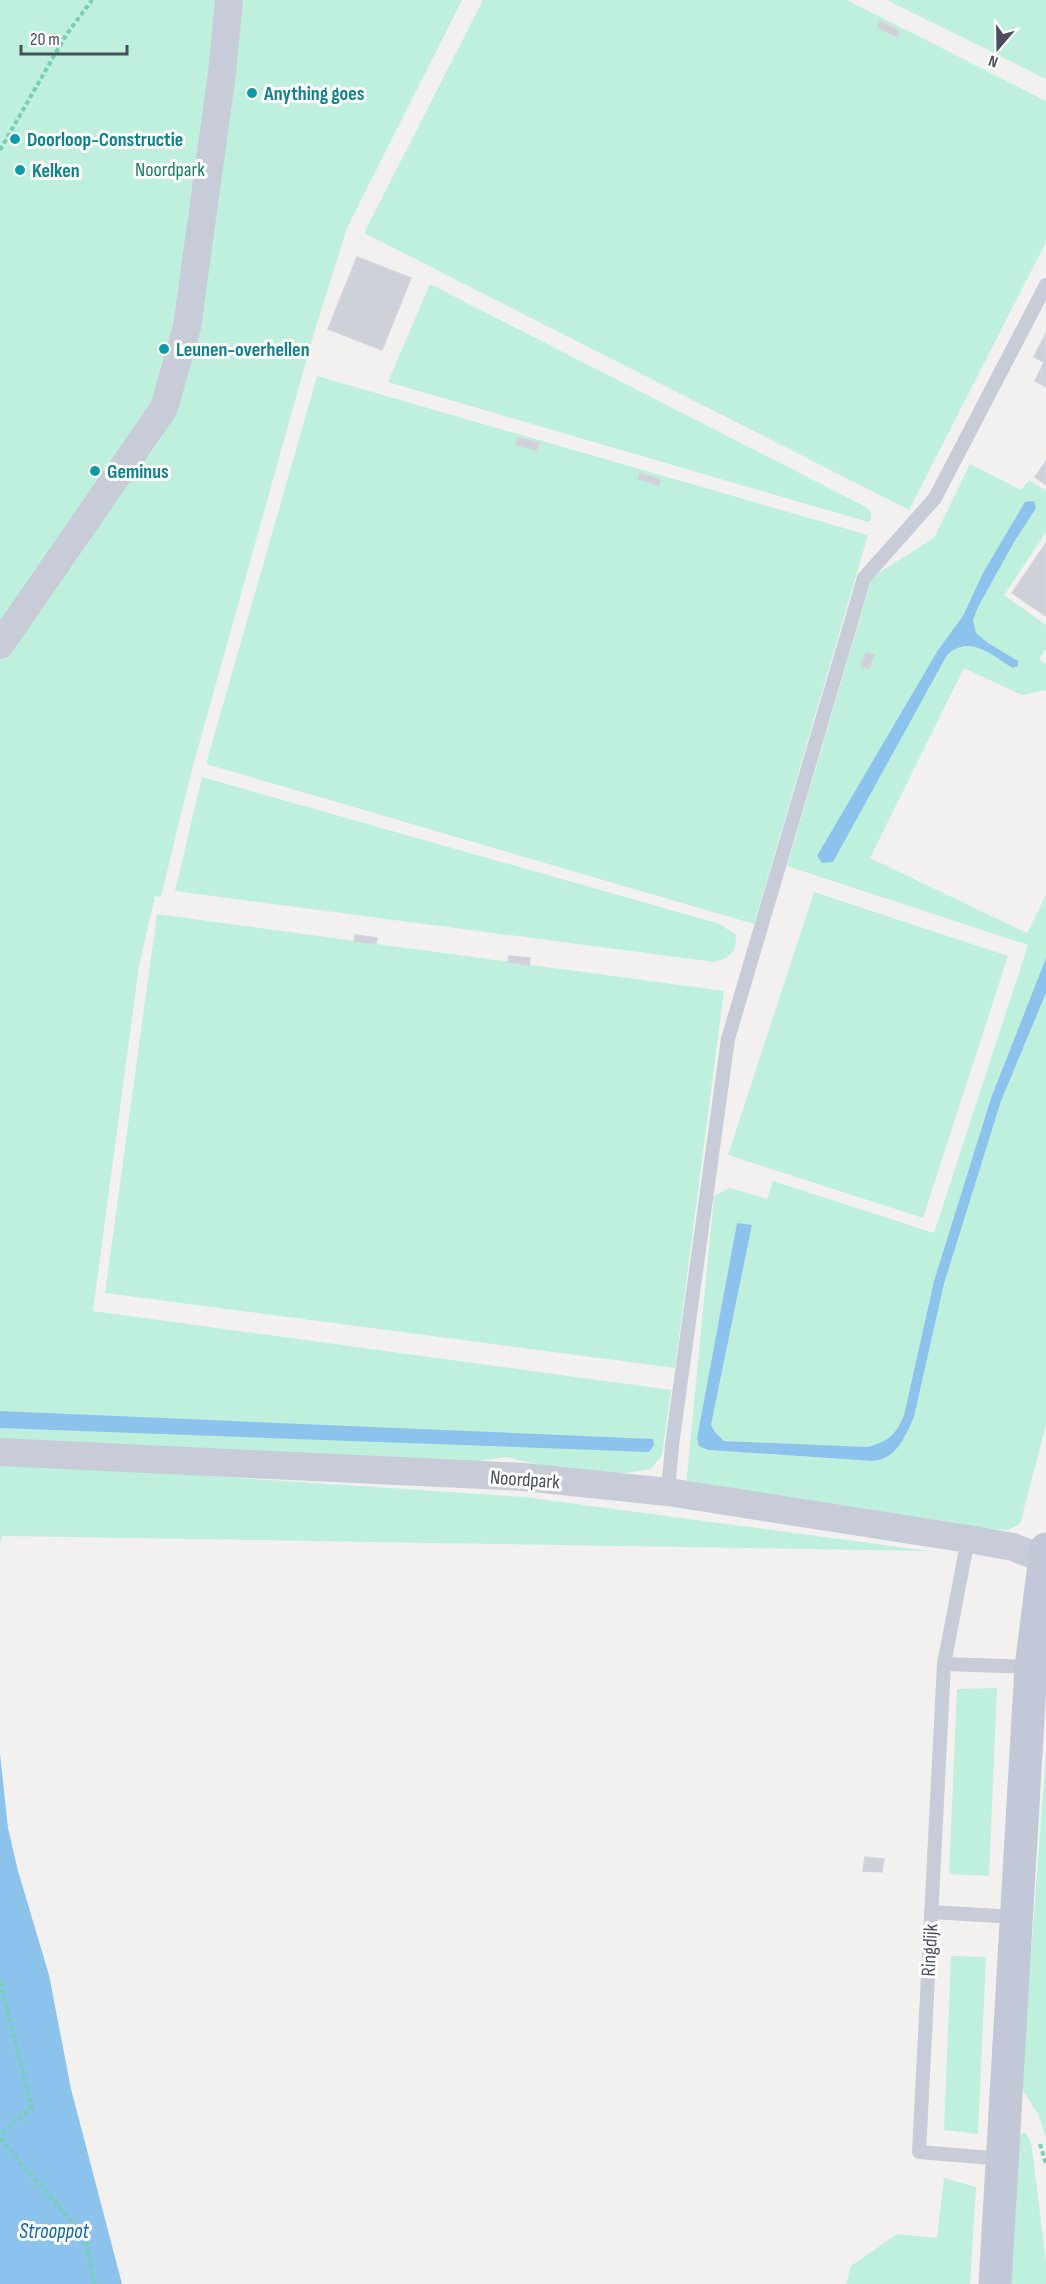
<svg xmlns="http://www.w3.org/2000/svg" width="1046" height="2284" font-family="'Sofia Sans Condensed',sans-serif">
<rect width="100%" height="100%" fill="#f3f1f0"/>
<g fill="#bef0dd">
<polygon points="0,0 462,0 347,228 314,333 191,773 161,897 155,896 139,966 93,1311 671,1390 662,1455 651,1469 614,1475 570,1471 505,1457 474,1462 0,1456"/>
<polygon points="483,0 847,0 1046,101 1046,242 909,510 364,233"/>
<polygon points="887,0 1046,0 1046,79"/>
<polygon points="430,284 866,507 871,513 871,520 868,522 388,382"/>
<polygon points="317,376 868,535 754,924 206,764"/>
<path d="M970 464 1021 490 1029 480 1046 491V532L1004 595 1046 625V649L1039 659 1046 664V690L1022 695 964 668 870 858 1027 933 1046 895V958L991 1098 934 1281 904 1415C895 1436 890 1440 868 1447L724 1441 715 1432 711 1425 752 1226 737 1223 697 1438 708 1450 872 1461C896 1460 905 1437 914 1417L944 1284 1001 1101 1046 993V1425L1020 1524 1008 1530 967 1528 686 1486 714 1196 730 1188 767 1199 773 1181 934 1233 1028 945 787 866 872 577 934 538Z"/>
<path d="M202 777 720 924 736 935C736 953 731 957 714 962L175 891Z"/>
<polygon points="814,892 1008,956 923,1218 728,1155"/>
<polygon points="157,914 724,991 675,1368 105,1293"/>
<polygon points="0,1462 524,1497 929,1551 3,1536 0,1542"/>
<polygon points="997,1688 989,1876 949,1874 957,1689"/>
<polygon points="1046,1753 1046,2138 1039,2116 1021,2087"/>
<polygon points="951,1956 986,1957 978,2134 944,2130"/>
<polygon points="1025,2132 1031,2142 1046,2261 1046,2284 1011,2284 1019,2135"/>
<polygon points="944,2178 976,2187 970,2284 846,2284 851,2266 897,2234 937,2238"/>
</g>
<g fill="#8bc3ed">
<path d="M1034 501 1036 508 1014 542 978 607 973 620 976 633 988 643 1018 661V666L1013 668C991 655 970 634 947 655L833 862 822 863 817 856 938 650 963 616 983 573 1025 502Z"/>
<path d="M1046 958V993L1001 1101 944 1284 914 1417C905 1437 896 1460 872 1461L708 1450 699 1446 697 1438 737 1223 752 1225 711 1425 715 1432 724 1441 868 1447C890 1440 895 1436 904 1415L934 1281 991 1098Z"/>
<polygon points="0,1411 653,1439 654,1445 649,1452 0,1428"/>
<polygon points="0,1754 8,1828 18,1871 49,1975 71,2089 122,2284 0,2284"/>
</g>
<g fill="#cfd1d8" stroke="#d4d4dc" stroke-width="1.5">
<polygon points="880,21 899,31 897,37 877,27"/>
<polygon points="357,257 411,278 382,350 328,329"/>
<polygon points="1046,333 1046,387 1035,381 1044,362 1034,357"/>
<polygon points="518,438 539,443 536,450 516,444"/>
<polygon points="1046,461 1046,485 1035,477"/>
<polygon points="640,473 660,479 659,485 638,479"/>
<polygon points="1046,543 1046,616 1012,593"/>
<polygon points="866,653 874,655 869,669 861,666"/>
<polygon points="355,935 377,938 376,944 354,941"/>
<polygon points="509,956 530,958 529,965 508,962"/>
<polygon points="865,1857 884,1859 882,1872 863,1871"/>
</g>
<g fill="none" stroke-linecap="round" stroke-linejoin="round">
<g stroke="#76cfb7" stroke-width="4" stroke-dasharray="4.5 3" stroke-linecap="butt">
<polyline points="0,150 66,35 92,0"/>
<polyline points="0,1982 32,2107 0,2135"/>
<polyline points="0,2139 84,2235 95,2284"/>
<polyline points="1040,2144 1046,2164"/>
</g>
<g stroke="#c7ccd8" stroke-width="14">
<polyline points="668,1492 672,1445 728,1039 864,578 935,498 1046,285"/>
<polyline points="944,1664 968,1539"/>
<polyline points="931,1912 1016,1917"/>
<polyline points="1003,2159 919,2152 944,1664 1031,1667"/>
</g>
<g stroke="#c7ccd8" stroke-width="28">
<polyline points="0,645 164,408 187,327 222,73 229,0"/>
<polyline points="0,1452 524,1477 668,1492 968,1539 1013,1547 1044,1559"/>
</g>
<polyline stroke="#c3c8d9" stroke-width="33" points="995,2284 1031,1667 1046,1549"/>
</g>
<g fill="#0f9aa8" stroke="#fff" stroke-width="2">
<circle cx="252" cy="93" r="6"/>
<circle cx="15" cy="139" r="6"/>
<circle cx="20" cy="170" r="6"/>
<circle cx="164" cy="349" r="6"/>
<circle cx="95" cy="471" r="6"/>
</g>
<g text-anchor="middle" stroke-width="6" stroke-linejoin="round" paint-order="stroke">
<g font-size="20" font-weight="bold" fill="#0d838f" stroke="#fff" text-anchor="start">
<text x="264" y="100">Anything goes</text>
<text x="27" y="146">Doorloop-Constructie</text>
<text x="32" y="177">Kelken</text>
<text x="176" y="356">Leunen-overhellen</text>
<text x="107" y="478">Geminus</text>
</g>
<g font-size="20" fill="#168264" stroke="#fff">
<text x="170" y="176">Noordpark</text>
</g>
<g font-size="20" fill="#484e5e" stroke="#fff">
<text transform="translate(525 1479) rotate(4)" y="7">Noordpark</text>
<text transform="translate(929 1950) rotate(-87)" y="7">Ringdijk</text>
</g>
<g font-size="21" font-style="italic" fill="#0a67ae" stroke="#fff">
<text x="54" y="2238">Strooppot</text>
</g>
</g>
<g transform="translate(998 48) rotate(200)" stroke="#ffffff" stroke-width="4.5" paint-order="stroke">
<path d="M0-4.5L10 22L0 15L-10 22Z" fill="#484e5e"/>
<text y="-9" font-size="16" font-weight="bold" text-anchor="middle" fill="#484e5e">N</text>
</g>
<path d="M21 45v9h106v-9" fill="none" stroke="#484e5e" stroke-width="3"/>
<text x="30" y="45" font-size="18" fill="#484e5e" stroke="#ffffff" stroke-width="4.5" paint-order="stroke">20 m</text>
</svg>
